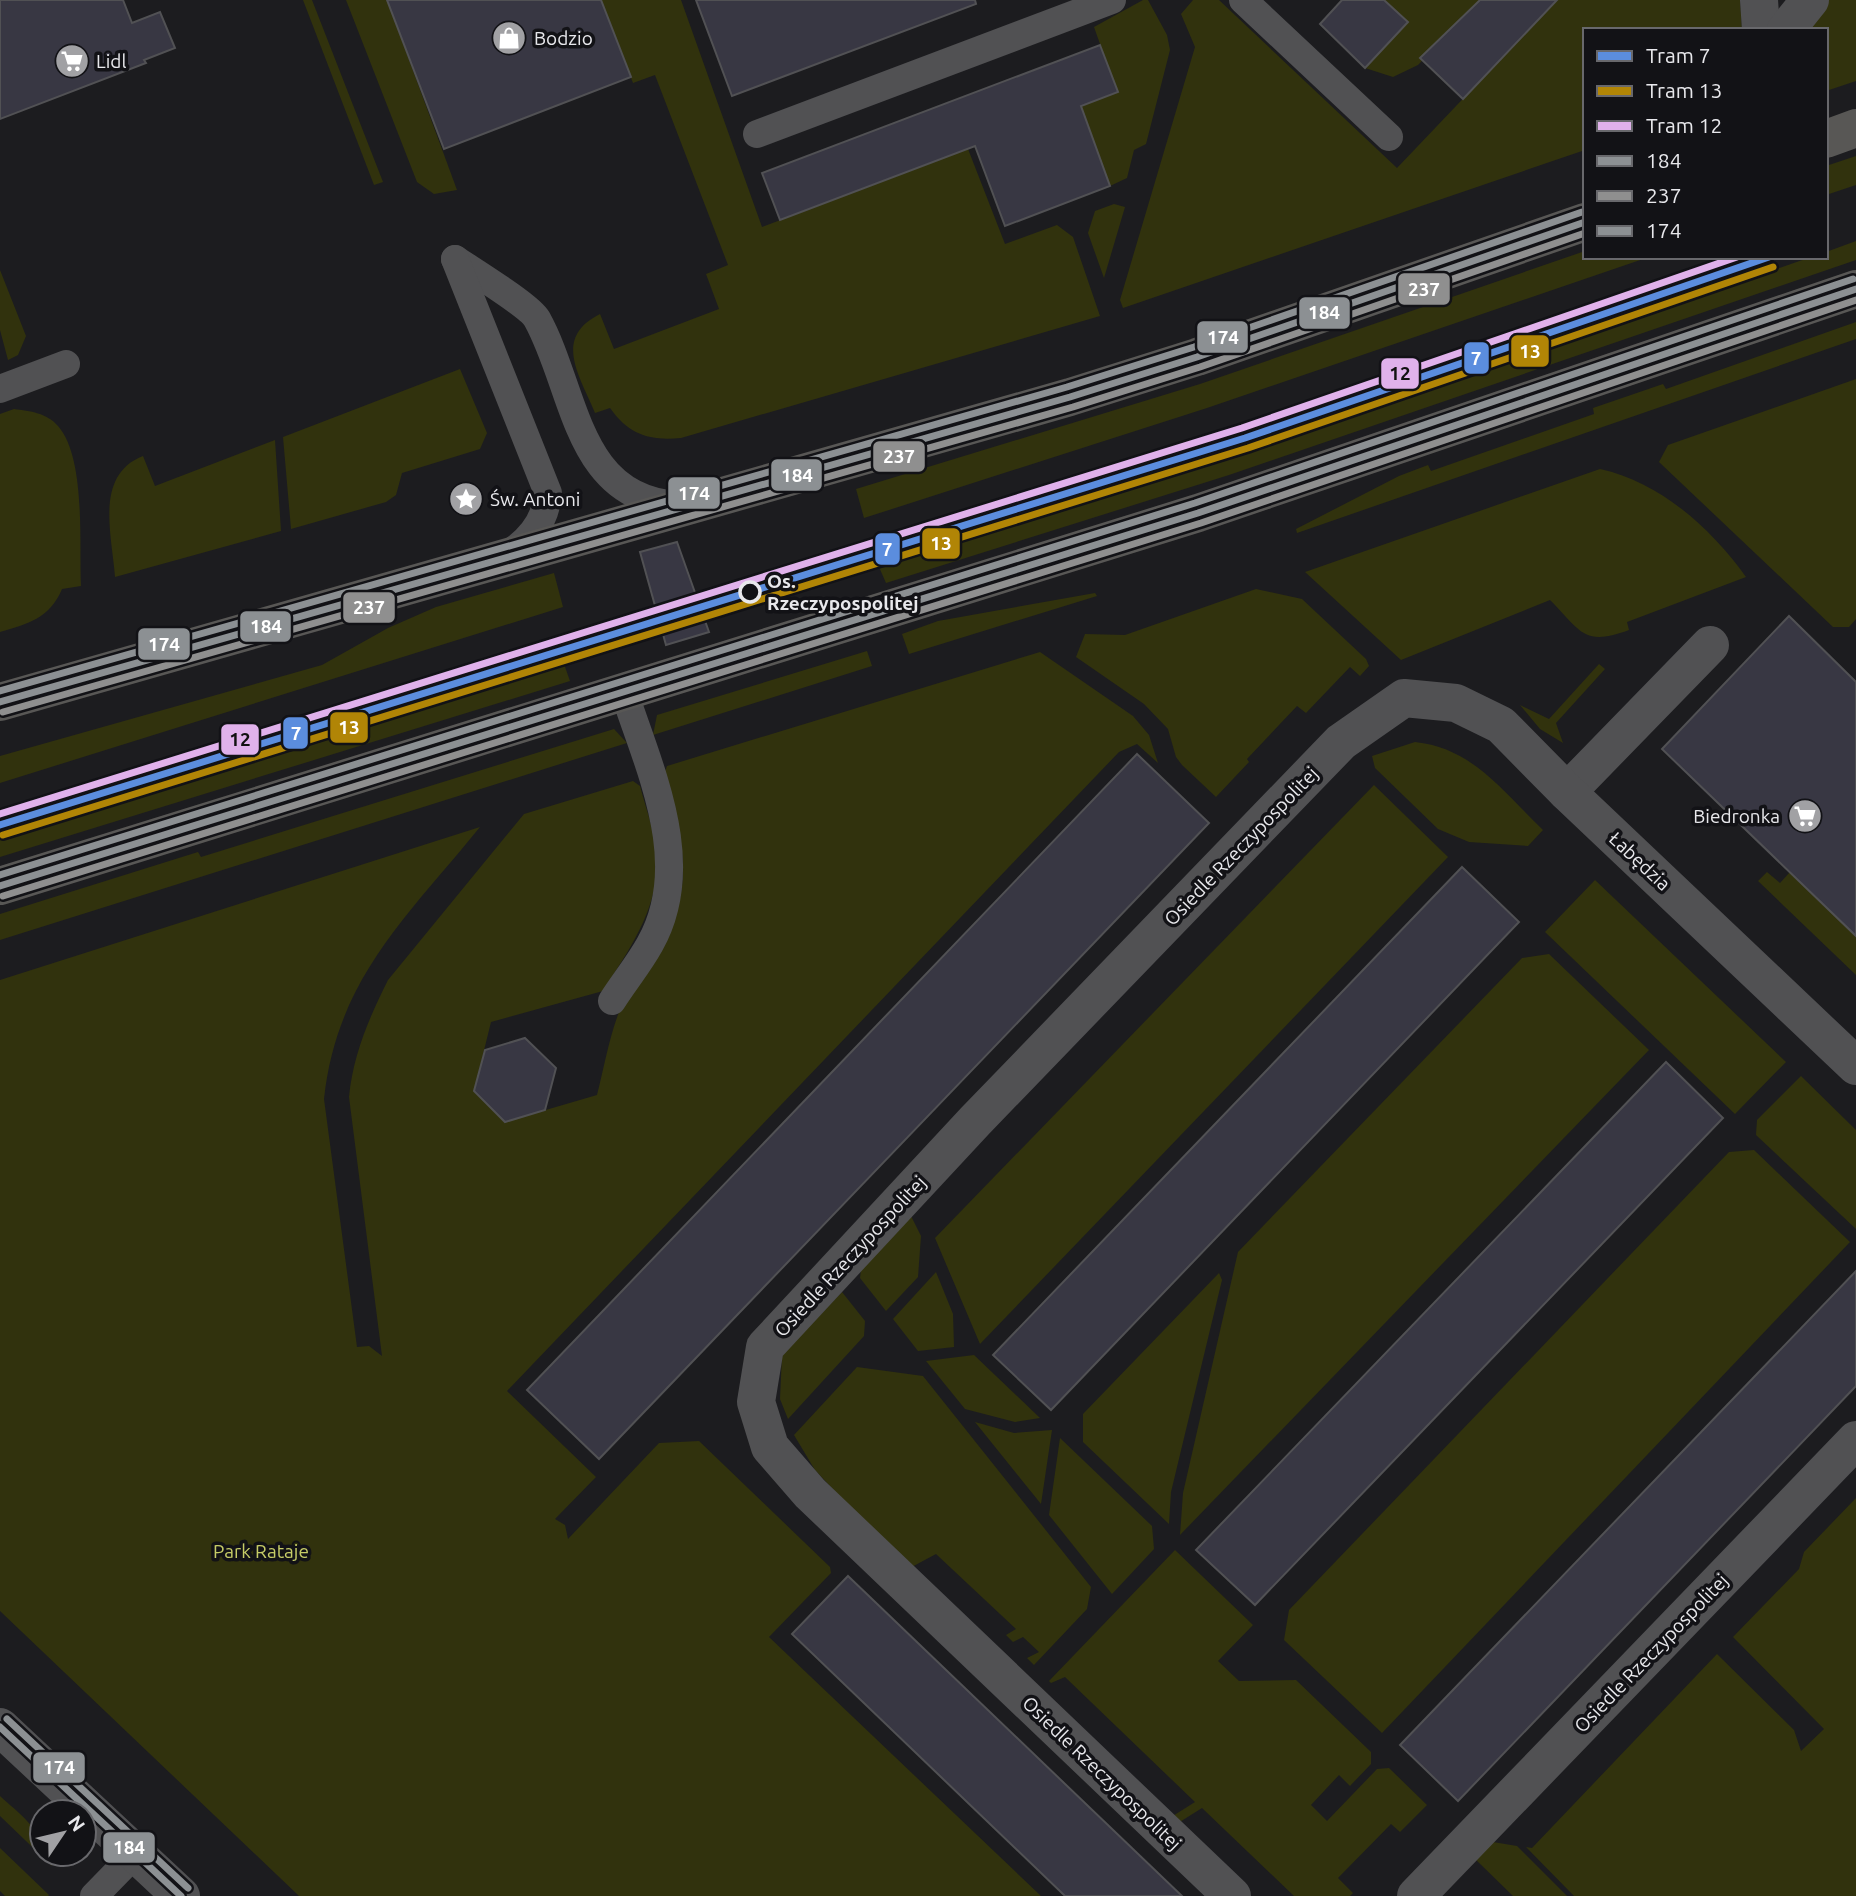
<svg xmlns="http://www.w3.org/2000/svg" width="1856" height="1896" font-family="Ubuntu,sans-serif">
<rect width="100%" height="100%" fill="#1c1c1f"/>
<g fill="#31320d">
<polygon points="303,0 312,0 383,182 374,185"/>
<polygon points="346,0 387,0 457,190 434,194 417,182"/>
<path d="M601 0H681L762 227 968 149 1005 244 1057 225 1073 237 1100 316 681 438C650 441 629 435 610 408L595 413C580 376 552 338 600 314L614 349 719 309 706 274 728 265 655 75 633 83Z"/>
<polygon points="1143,0 1148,0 1167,35 1170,50 1146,144 1134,150 1127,178 1110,186 1081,106 1117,92 1094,27"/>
<polygon points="1193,0 1219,0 1397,168 1557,0 1740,0 1742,30 1585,30 1585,150 1123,308 1120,300 1195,47 1181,14"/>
<polygon points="1342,0 1480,0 1418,65 1393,77 1365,68 1320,24"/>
<polygon points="1828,0 1856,0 1856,81 1826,91 1826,30 1806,30"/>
<polygon points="1856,156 1856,185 1826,195 1826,166"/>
<polygon points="1114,204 1125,207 1104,278 1088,233 1095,211"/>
<polygon points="1856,241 1856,260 1229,475 886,583 879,567 1275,442 1811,257 1826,257 1826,252"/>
<polygon points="1585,251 1585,257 1649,257 1207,408 864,518 856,489 1200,384"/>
<polygon points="0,270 26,336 18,355 8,360 0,330"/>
<polygon points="1856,322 1856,339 1297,533 1296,529 1399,476 1428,465 1431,471 1594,414 1593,408 1663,384 1666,389"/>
<polygon points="460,369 487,433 480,449 402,473 396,495 386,502 291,529 283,437"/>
<polygon points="1856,379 1856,619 1849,627 1833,627 1659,462 1668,445"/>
<path d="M14 409C30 411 47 413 58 426 86 458 79 543 81 586L62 589C50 618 28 624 0 632V414Z"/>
<path d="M275 440 281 531 115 577C112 535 94 475 143 456L155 486Z"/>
<path d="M1600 469C1660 482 1711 528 1746 577L1627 622 1629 630C1583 647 1581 631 1550 600L1401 660 1305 572Z"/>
<polygon points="554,573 563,607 0,783 0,756 322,665 388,628 436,607"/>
<polygon points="1256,589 1302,599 1366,659 1369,666 1360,676 1350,667 1306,713 1297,706 1247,759 1249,762 1216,797 1182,765 1176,757 1168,729 1144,704 1076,657 1085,634 1125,635"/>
<polygon points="1095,593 1097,596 909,654 902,634 938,621"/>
<polygon points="867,651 872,666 653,735 657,715"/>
<path d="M1040 652 1133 716 1149 735 1158 763 1137 744 1119 752 507 1391 596 1477 555 1519 565 1525 568 1539 659 1443 699 1441 830 1567 831 1573 769 1637 1041 1896H299L0 1611V980L480 827C408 916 337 978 324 1099L357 1347 369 1346 382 1356 349 1097C353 1055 369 1018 388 980L524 814 633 781 640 786C645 805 652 824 655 843 665 900 632 945 603 991L491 1022 474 1091 505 1122 597 1095C604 1068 609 1038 619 1012 628 988 647 965 661 943 698 884 681 836 664 774L667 766Z"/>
<polygon points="564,664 570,681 0,857 0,839"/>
<polygon points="1599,664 1605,669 1556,723 1563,743 1540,729 1520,705 1549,719"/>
<polygon points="614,729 627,743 0,940 0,914 198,852 201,857"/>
<path d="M1415 742C1473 748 1503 792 1543 830L1528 846 1469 842 1438 829 1375 768 1372 756Z"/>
<polygon points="1374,785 1448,857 980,1344 935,1238"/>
<polygon points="1767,872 1780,883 1790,872 1856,936 1856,975 1758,881"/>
<polygon points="1595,880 1786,1062 1735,1114 1545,932"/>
<polygon points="1549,954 1649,1050 1180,1535 1183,1493 1238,1252 1522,958"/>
<polygon points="1801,1076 1856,1130 1856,1229 1756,1135 1757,1120"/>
<polygon points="1754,1150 1850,1242 1382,1733 1284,1640 1289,1610 1729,1152"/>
<polygon points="909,1212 921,1236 918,1277 886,1311 860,1278 862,1261"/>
<polygon points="936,1272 953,1314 954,1347 918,1351 893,1319"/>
<polygon points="1219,1273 1222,1280 1171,1492 1169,1524 1083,1442 1083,1414"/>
<polygon points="842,1292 865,1321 864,1336 788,1419 780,1399 782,1355"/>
<polygon points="974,1355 1040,1418 1015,1422 965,1409 926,1361"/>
<polygon points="857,1367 923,1376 1091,1587 1087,1609 1034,1665 1027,1658 1039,1652 1023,1637 1013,1642 1006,1635 1016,1629 936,1554 908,1569 815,1470 794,1435"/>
<polygon points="975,1422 1014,1433 1052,1430 1041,1504"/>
<polygon points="1060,1438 1152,1526 1154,1549 1112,1594 1049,1515"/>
<polygon points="1856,1498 1856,1896 1574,1896 1526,1847 1532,1848 1717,1654 1794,1730 1801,1751 1824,1729 1733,1637 1799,1569 1804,1552"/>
<polygon points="1175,1550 1253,1625 1218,1661 1239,1681 1296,1680 1371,1752 1371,1764 1350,1786 1339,1775 1311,1805 1327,1821 1377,1769 1389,1768 1427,1805 1400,1832 1391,1824 1338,1878 1353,1893 1350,1896 1294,1896 1202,1808 1175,1825 1168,1819 1195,1802 1065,1677 1051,1683 1049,1681"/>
<path d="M0 1796C18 1813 42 1828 42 1854H49L52 1866 0 1816Z"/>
<polygon points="1487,1841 1517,1846 1567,1896 1513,1896 1472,1856"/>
<polygon points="0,1848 49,1895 48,1896 5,1896 0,1891"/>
</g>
<g fill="#383743" stroke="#515154" stroke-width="2">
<polygon points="0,0 123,0 132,23 160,12 175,48 144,60 146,63 0,119"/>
<polygon points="387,0 601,0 631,77 444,149"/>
<polygon points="696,0 975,0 976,4 732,96"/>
<polygon points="1342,0 1384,0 1408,22 1365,68 1320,24"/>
<polygon points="1480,0 1557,0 1463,99 1420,58"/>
<polygon points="1100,45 1118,92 1081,106 1110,186 1005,226 975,146 780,220 762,173"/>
<polygon points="677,542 709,632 666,645 640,552"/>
<polygon points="1789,616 1856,682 1856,936 1662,749"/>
<polygon points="1137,754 1209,823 599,1459 527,1390"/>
<polygon points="1462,867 1519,922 1051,1410 993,1355"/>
<polygon points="525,1038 556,1068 545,1110 505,1122 474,1091 485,1050"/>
<polygon points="1666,1062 1723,1118 1255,1605 1196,1550"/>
<polygon points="1856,1271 1856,1386 1458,1801 1400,1745"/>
<polygon points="848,1576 1182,1896 1065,1896 792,1634"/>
</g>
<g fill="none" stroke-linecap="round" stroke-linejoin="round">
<g stroke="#515153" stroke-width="28">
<polyline points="1243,0 1389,137"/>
<polyline points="757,134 1112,0"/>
<path d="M455 259C471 270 530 306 537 319 576 389 575 500 679 505"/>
<path d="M455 259 548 493C546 520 530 540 508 554"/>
<polyline points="0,389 66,364"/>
<path d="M612 1001C624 982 639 964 650 944 695 864 650 771 624 692"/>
<polyline points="94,1896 135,1854"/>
</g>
<g stroke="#515153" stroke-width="38">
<polyline points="1759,0 1761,30"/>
<polyline points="1786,30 1810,0"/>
<polyline points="1567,792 1710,645"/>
<polyline points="0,1727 181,1896"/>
<polyline points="1232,1896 810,1493 770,1447 756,1402 765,1347 975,1121 1341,742 1404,698 1456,703 1501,725 1567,792 1856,1066"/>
<polyline points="1416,1896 1856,1440"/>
</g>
<g stroke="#585755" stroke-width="38">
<polyline points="1826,139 1856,128"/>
<polyline points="0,702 1070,397 1197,357 1585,222"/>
<polyline points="0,886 1198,513 1856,289"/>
</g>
<g stroke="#121216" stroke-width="12">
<g id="bus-1">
<polyline points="0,702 1070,397 1197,357 1585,222"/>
<polyline points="0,886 1198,513 1856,289"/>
<polyline points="0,1727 181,1896"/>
</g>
</g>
<g stroke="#121216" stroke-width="12">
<g id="bus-2">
<polyline points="3,712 1073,407 1200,367 1585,233"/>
<polyline points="3,896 1201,523 1856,300"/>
</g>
</g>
<g stroke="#121216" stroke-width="12">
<g id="bus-3">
<polyline points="0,691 1067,387 1194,347 1582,212"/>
<polyline points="0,875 1195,503 1853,279"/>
<polyline points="7,1719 188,1888"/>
</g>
</g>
<use href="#bus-1" stroke="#8c9093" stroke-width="7"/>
<use href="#bus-2" stroke="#8f8f8f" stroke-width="7"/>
<use href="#bus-3" stroke="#8c9093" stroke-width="7"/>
<g stroke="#121216" stroke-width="12">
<polyline id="tram-1" points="0,825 1245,438 1769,257"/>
</g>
<g stroke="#121216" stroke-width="12">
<polyline id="tram-2" points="3,835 1248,448 1773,267"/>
</g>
<g stroke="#121216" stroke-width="12">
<polyline id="tram-3" points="0,814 1242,428 1737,257"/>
</g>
<use href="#tram-1" stroke="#5b8dde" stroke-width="7"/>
<use href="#tram-2" stroke="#b18506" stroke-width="7"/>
<use href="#tram-3" stroke="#e0b1eb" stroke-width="7"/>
</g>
<defs>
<g id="shop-disc" transform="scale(1.75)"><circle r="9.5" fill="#a1a1a4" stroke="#121216"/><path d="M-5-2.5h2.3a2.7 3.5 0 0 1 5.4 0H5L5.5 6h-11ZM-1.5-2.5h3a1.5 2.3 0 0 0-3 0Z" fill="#fff"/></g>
<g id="supermarket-disc" transform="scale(1.75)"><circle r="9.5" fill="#a1a1a4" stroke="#121216"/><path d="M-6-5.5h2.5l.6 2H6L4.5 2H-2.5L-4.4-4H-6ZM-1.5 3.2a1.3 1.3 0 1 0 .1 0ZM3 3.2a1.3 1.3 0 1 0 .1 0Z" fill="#fff"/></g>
<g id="sight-disc" transform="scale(1.75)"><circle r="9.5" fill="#a1a1a4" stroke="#121216"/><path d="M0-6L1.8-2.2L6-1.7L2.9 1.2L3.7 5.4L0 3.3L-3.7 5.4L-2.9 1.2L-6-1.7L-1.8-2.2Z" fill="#fff"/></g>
</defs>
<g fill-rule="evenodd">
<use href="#shop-disc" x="509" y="38"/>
<use href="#supermarket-disc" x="72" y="61"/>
<use href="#sight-disc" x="466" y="499"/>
<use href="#supermarket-disc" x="1805" y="816"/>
</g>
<circle fill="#121216" stroke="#e8e8ec" stroke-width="3.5" cx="750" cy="592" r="10"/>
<g text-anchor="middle" stroke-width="7" stroke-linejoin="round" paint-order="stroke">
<g font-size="19" fill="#e8e8ec" stroke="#121216" text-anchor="start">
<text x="534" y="45">Bodzio</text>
<text x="96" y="68">Lidl</text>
<text x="490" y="506">Św. Antoni</text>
<text x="1780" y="823" text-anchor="end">Biedronka</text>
</g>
<g font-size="19" font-weight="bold" fill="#e8e8ec" stroke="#121216" text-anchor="start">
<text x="767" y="588">Os.<tspan x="767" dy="22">Rzeczypospolitej</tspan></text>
</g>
<g font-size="19" fill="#e8e8ec" stroke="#121216">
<text transform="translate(1241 846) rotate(-46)" y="7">Osiedle Rzeczypospolitej</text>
<text transform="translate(1640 861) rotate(43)" y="7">Łabędzia</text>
<text transform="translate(850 1256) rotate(-47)" y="7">Osiedle Rzeczypospolitej</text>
<text transform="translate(1651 1653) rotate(-46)" y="7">Osiedle Rzeczypospolitej</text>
<text transform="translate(1102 1773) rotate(44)" y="7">Osiedle Rzeczypospolitej</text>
</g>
<g font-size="19" fill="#c6cc67" stroke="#121216">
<text x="261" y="1558">Park Rataje</text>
</g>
</g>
<g stroke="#121216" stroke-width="2.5">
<rect x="1397" y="272" width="54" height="34" rx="7" fill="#8f8f8f"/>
<rect x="1298" y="296" width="53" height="34" rx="7" fill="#8c9093"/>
<rect x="1196" y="320" width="53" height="34" rx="7" fill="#8c9093"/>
<rect x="1510" y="334" width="40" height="34" rx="7" fill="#b18506"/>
<rect x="1463" y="341" width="27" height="34" rx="7" fill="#5b8dde"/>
<rect x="1380" y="357" width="40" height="33" rx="7" fill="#e0b1eb"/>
<rect x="872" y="440" width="54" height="33" rx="7" fill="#8f8f8f"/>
<rect x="770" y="458" width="53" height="34" rx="7" fill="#8c9093"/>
<rect x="667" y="476" width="54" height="34" rx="7" fill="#8c9093"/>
<rect x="921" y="527" width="40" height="33" rx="7" fill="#b18506"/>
<rect x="874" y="532" width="27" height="34" rx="7" fill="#5b8dde"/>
<rect x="342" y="591" width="54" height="33" rx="7" fill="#8f8f8f"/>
<rect x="239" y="610" width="53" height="33" rx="7" fill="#8c9093"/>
<rect x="137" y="627" width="54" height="34" rx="7" fill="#8c9093"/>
<rect x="329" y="711" width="40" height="33" rx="7" fill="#b18506"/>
<rect x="282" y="716" width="27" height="34" rx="7" fill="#5b8dde"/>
<rect x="220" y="723" width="40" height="33" rx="7" fill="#e0b1eb"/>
<rect x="32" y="1751" width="54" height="33" rx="7" fill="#8c9093"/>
<rect x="102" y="1831" width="54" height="33" rx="7" fill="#8c9093"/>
</g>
<g font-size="19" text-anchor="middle" font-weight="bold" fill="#fff">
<text x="1424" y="296">237</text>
<text x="1324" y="319">184</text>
<text x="1223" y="344">174</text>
<text x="1530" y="358">13</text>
<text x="1476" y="365">7</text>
<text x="899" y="463">237</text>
<text x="797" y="482">184</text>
<text x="694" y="500">174</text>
<text x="941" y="550">13</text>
<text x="887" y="556">7</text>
<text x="369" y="614">237</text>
<text x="266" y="633">184</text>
<text x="164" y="651">174</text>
<text x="349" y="734">13</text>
<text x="296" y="740">7</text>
<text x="59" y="1774">174</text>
<text x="129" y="1854">184</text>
</g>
<g font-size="19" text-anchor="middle" font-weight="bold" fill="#111">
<text x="1400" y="380">12</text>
<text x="240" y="746">12</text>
</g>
<rect x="1583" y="28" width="245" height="231" fill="#121216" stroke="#68686c" stroke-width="2"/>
<rect x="1597" y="51" width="35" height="10" fill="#5b8dde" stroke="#68686c" stroke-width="2"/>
<text x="1646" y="63" font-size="21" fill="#e8e8ec">Tram 7</text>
<rect x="1597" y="86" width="35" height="10" fill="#b18506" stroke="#68686c" stroke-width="2"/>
<text x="1646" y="98" font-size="21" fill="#e8e8ec">Tram 13</text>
<rect x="1597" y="121" width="35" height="10" fill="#e0b1eb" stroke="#68686c" stroke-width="2"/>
<text x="1646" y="133" font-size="21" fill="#e8e8ec">Tram 12</text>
<rect x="1597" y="156" width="35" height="10" fill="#8c9093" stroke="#68686c" stroke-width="2"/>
<text x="1646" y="168" font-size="21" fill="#e8e8ec">184</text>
<rect x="1597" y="191" width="35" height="10" fill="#8f8f8f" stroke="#68686c" stroke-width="2"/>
<text x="1646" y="203" font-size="21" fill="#e8e8ec">237</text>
<rect x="1597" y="226" width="35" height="10" fill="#8c9093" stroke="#68686c" stroke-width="2"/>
<text x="1646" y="238" font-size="21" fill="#e8e8ec">174</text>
<g transform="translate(63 1833) rotate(55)"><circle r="33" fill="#121216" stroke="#68686c" stroke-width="2"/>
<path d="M0-5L12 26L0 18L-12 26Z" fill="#a1a1a4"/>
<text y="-10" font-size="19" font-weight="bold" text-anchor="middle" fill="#e8e8ec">N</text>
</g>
</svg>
